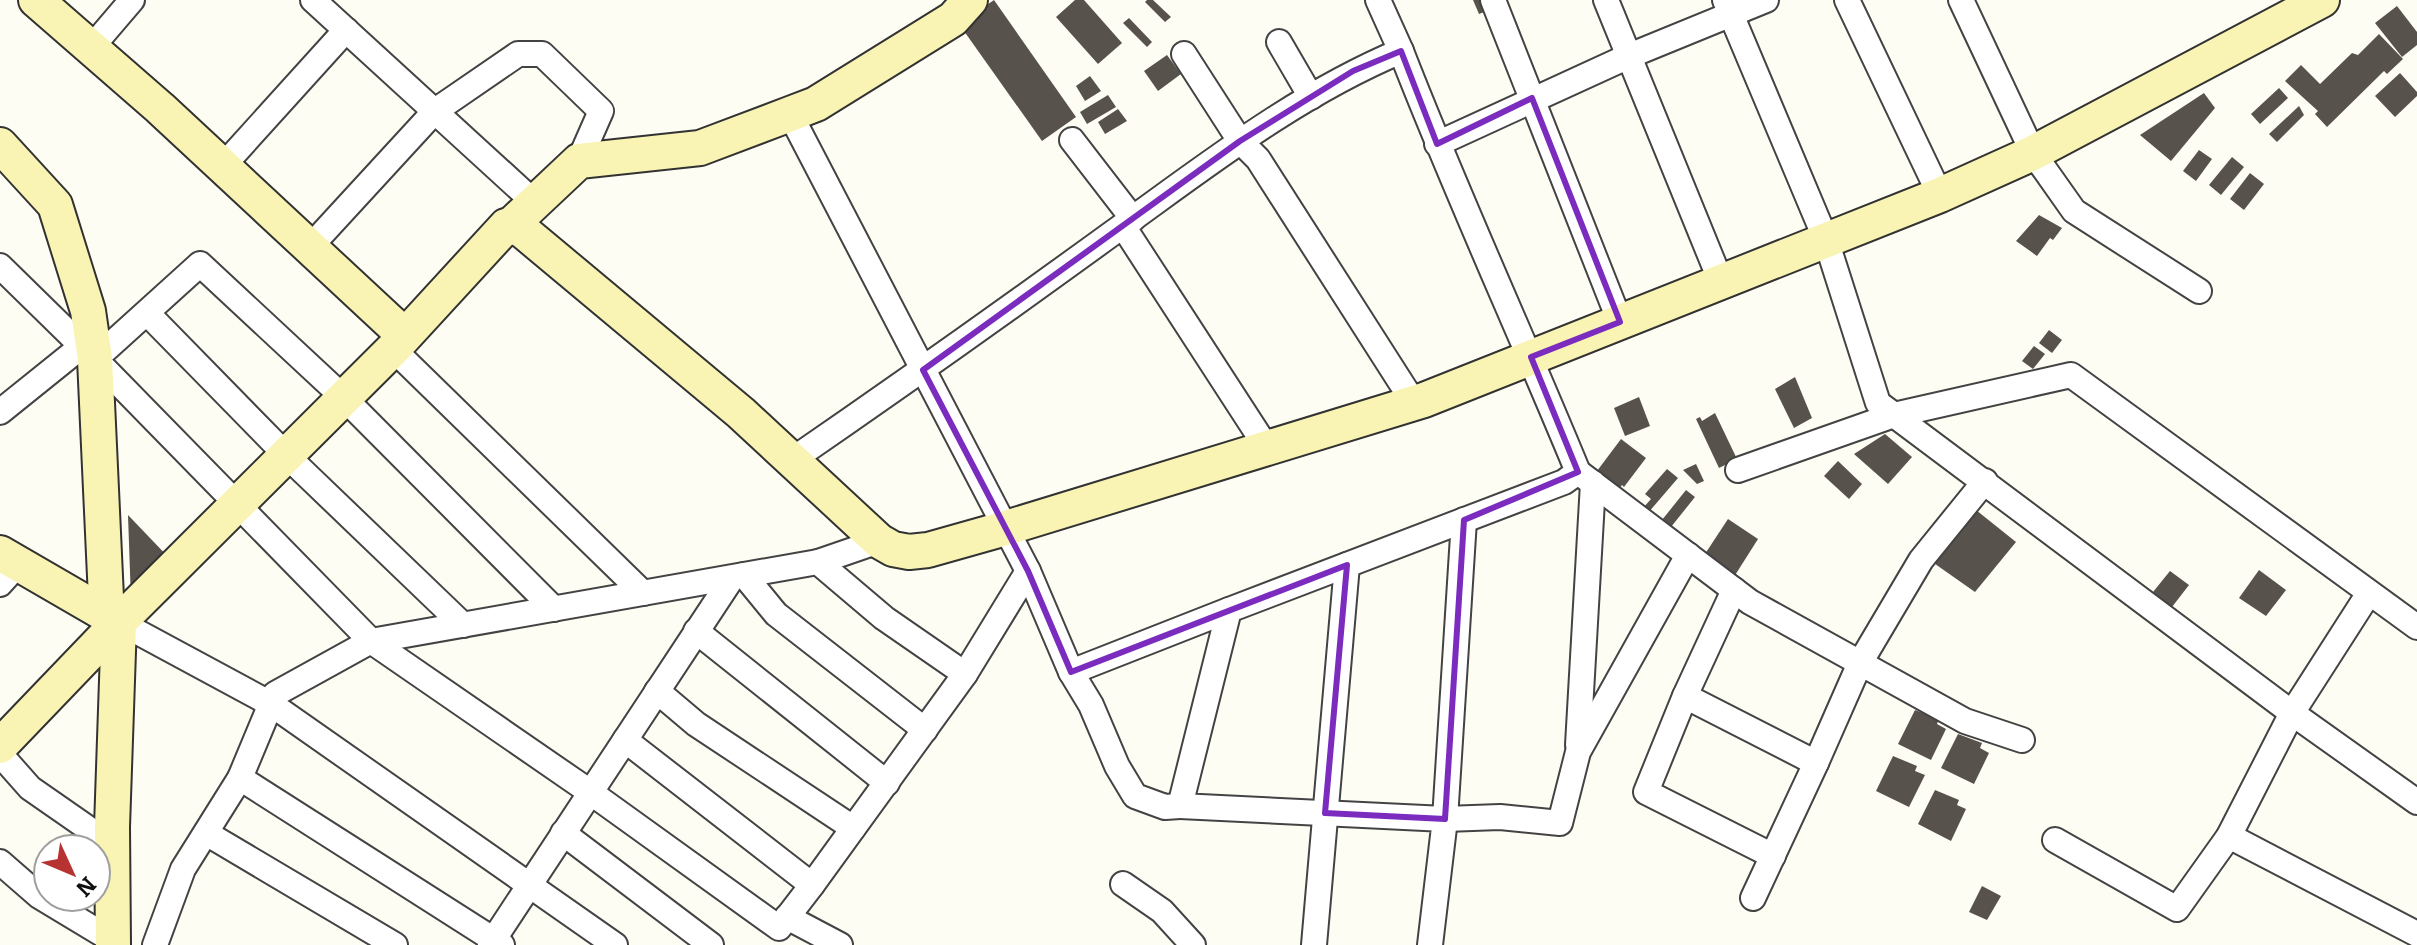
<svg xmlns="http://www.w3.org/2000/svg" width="2417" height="945" font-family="Bitter,serif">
<rect width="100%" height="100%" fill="#fefdf4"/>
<g fill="#58524d">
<polygon points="994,0 1076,117 1042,141 959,24"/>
<polygon points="1075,0 1084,0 1122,43 1098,64 1056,17"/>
<polygon points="1147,0 1153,0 1171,17 1165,22 1145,2"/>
<polygon points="1473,0 1489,0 1492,9 1479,14"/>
<polygon points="2397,6 2417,32 2417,45 2402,57 2375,23"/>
<polygon points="1129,18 1152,42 1147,47 1123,23"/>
<polygon points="2379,34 2403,59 2387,74 2384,71 2327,127 2315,114 2318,111 2285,81 2301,65 2320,84 2352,53 2358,55"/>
<polygon points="1167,55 1181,74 1158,91 1144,71"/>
<polygon points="2400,73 2417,92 2417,96 2395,117 2375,96"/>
<polygon points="1090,76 1101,91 1085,101 1076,86"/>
<polygon points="2279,88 2288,98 2260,124 2251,114"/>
<polygon points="2204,93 2215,108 2171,161 2140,135"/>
<polygon points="1108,95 1116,107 1087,124 1080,112"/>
<polygon points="2299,106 2304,115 2277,142 2269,134"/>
<polygon points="1118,109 1127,121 1105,134 1098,122"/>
<polygon points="2199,150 2212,159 2196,181 2183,171"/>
<polygon points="2232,157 2244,167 2221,195 2209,185"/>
<polygon points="2250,173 2264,184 2244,210 2230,199"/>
<polygon points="2039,215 2062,228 2053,240 2050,238 2037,256 2016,241"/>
<polygon points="2049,330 2062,340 2052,353 2039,343"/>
<polygon points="2034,346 2045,354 2033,369 2022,361"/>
<polygon points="1795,377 1812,418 1794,428 1775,389"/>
<polygon points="1639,397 1650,426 1625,436 1614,408"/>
<polygon points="1715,413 1737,459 1719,468 1696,419 1700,417 1702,421"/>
<polygon points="1885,434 1912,457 1888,484 1854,454"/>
<polygon points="1621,439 1646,458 1624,487 1622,485 1620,488 1597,471"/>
<polygon points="1838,461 1862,484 1849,499 1824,476"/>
<polygon points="1696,464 1704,481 1697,484 1683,470"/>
<polygon points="1667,469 1678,478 1648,513 1643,508 1651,499 1645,494"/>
<polygon points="1686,490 1695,497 1671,527 1662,520"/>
<polygon points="1971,506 2016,542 1975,592 1928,559"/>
<polygon points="128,515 172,561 131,601"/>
<polygon points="1728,519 1758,539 1732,580 1701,560"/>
<polygon points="2259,570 2286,590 2266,616 2239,598"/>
<polygon points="2170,571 2189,585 2172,607 2153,592"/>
<polygon points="1915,710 1939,719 1937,724 1946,729 1931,760 1898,744"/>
<polygon points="1958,734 1982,743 1980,748 1989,753 1974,784 1941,768"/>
<polygon points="1893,756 1917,766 1915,771 1925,775 1909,807 1876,791"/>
<polygon points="1935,790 1959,800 1957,805 1966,809 1951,841 1918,824"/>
<polygon points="1982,886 2001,896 1987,920 1969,912"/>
</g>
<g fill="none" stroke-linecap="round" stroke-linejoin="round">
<g stroke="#434343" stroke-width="28">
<g id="street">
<polyline points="313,0 535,203"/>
<polyline points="1378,0 1401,51"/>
<polyline points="1493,0 1620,322"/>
<polyline points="1606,0 1721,282"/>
<polyline points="1725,0 1826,240 1878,403 2292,713 2417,802"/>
<polyline points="1847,0 1940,195"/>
<polyline points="1961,0 2033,153 2074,211 2199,291"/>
<polyline points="1279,42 1311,97"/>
<polyline points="91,48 132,0"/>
<polyline points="1184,54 1240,141 1258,159 1414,403"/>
<polyline points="1072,140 1133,219"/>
<polyline points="1437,144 1629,56 1766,0"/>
<polyline points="223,166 346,30"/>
<polyline points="1123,226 1267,448"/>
<polyline points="310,247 435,111 518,54 542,54 601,111 579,161"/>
<polyline points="0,266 95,359 371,641 818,562 879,541"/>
<polyline points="147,313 287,456 463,625"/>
<polyline points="393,349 643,593"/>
<polyline points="95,359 200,264 344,398 554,609"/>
<polyline points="0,412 82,346"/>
<path d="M792 460C901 385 1008 309 1114 232 1206 166 1296 95 1401 51 1456 193 1520 331 1578 472L1564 482 1229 610 1180 806 1445 819 1430 945"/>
<polyline points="1738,470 1894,415 2071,375 2417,627"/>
<polyline points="1578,472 1750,602 1965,721 2022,740"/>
<polyline points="1464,520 1445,819 1500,817 1560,823 1578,752 1688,555"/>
<polyline points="818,562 884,618 965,674"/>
<polyline points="1028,571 1071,672 1091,705 1117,766 1135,796 1165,807 1180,806"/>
<polyline points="744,575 776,614 925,730"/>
<polyline points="0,584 19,563"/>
<polyline points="1734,590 1685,696 1646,792 1773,856"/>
<polyline points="119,622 271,704 615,945"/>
<polyline points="696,631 887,783"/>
<polyline points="1071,672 1229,610"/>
<polyline points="657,691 696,724 853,828"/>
<polyline points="1685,696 1816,763 1860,663 1921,560 1985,481"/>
<polyline points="625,740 812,885 965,674 1028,571 790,114"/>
<polyline points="1578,745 1593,483"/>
<polyline points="0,754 30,788 112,845"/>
<polyline points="206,833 395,945"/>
<polyline points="563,833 711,945"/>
<polyline points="2229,836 2417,934"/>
<polyline points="2055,840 2177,909 2229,836 2292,713 2369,593"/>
<polyline points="0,862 39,896 112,940"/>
<polyline points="1123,884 1162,911 1193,945"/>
<polyline points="1753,898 1816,763"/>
<polyline points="787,917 840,945"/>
<polyline points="155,945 183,869 240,778"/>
<polyline points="490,945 732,578"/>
<polyline points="502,945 240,778 275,694 371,641 590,792 779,928 812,885"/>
<polyline points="1314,945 1347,565"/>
</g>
</g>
<g stroke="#323232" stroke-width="38">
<g id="secondary">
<polyline points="36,0 160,108 404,335"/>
<polyline points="0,145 55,205 88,311 95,359 106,598 119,622 112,827 113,945"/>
<polyline points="511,225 579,161 700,148 790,114 816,104 953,19 970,0"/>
<polyline points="0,553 119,622"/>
<polyline points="0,746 119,622 393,349 506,226 511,225 523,231 741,413 879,541 893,549 909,552 928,550 1006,528 1424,400 1940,195 2033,153 2322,0"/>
</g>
</g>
<use href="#street" stroke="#fff" stroke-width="24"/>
<use href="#secondary" stroke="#f9f4b4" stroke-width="34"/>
</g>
<path fill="none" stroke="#7b2cbf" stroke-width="6" stroke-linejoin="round" d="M1401 51 1437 144 1532 98 1620 322 1531 357 1578 472 1464 520 1445 819 1325 813 1347 565 1071 672 1028 571 923 370 1240 141 1353 71Z"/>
<g transform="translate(72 873) rotate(134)"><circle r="38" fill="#ffffff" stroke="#9f9f9f" stroke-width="2"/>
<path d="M0-6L14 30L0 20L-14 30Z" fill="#b63332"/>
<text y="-12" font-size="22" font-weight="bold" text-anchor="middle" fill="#101010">N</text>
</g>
</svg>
